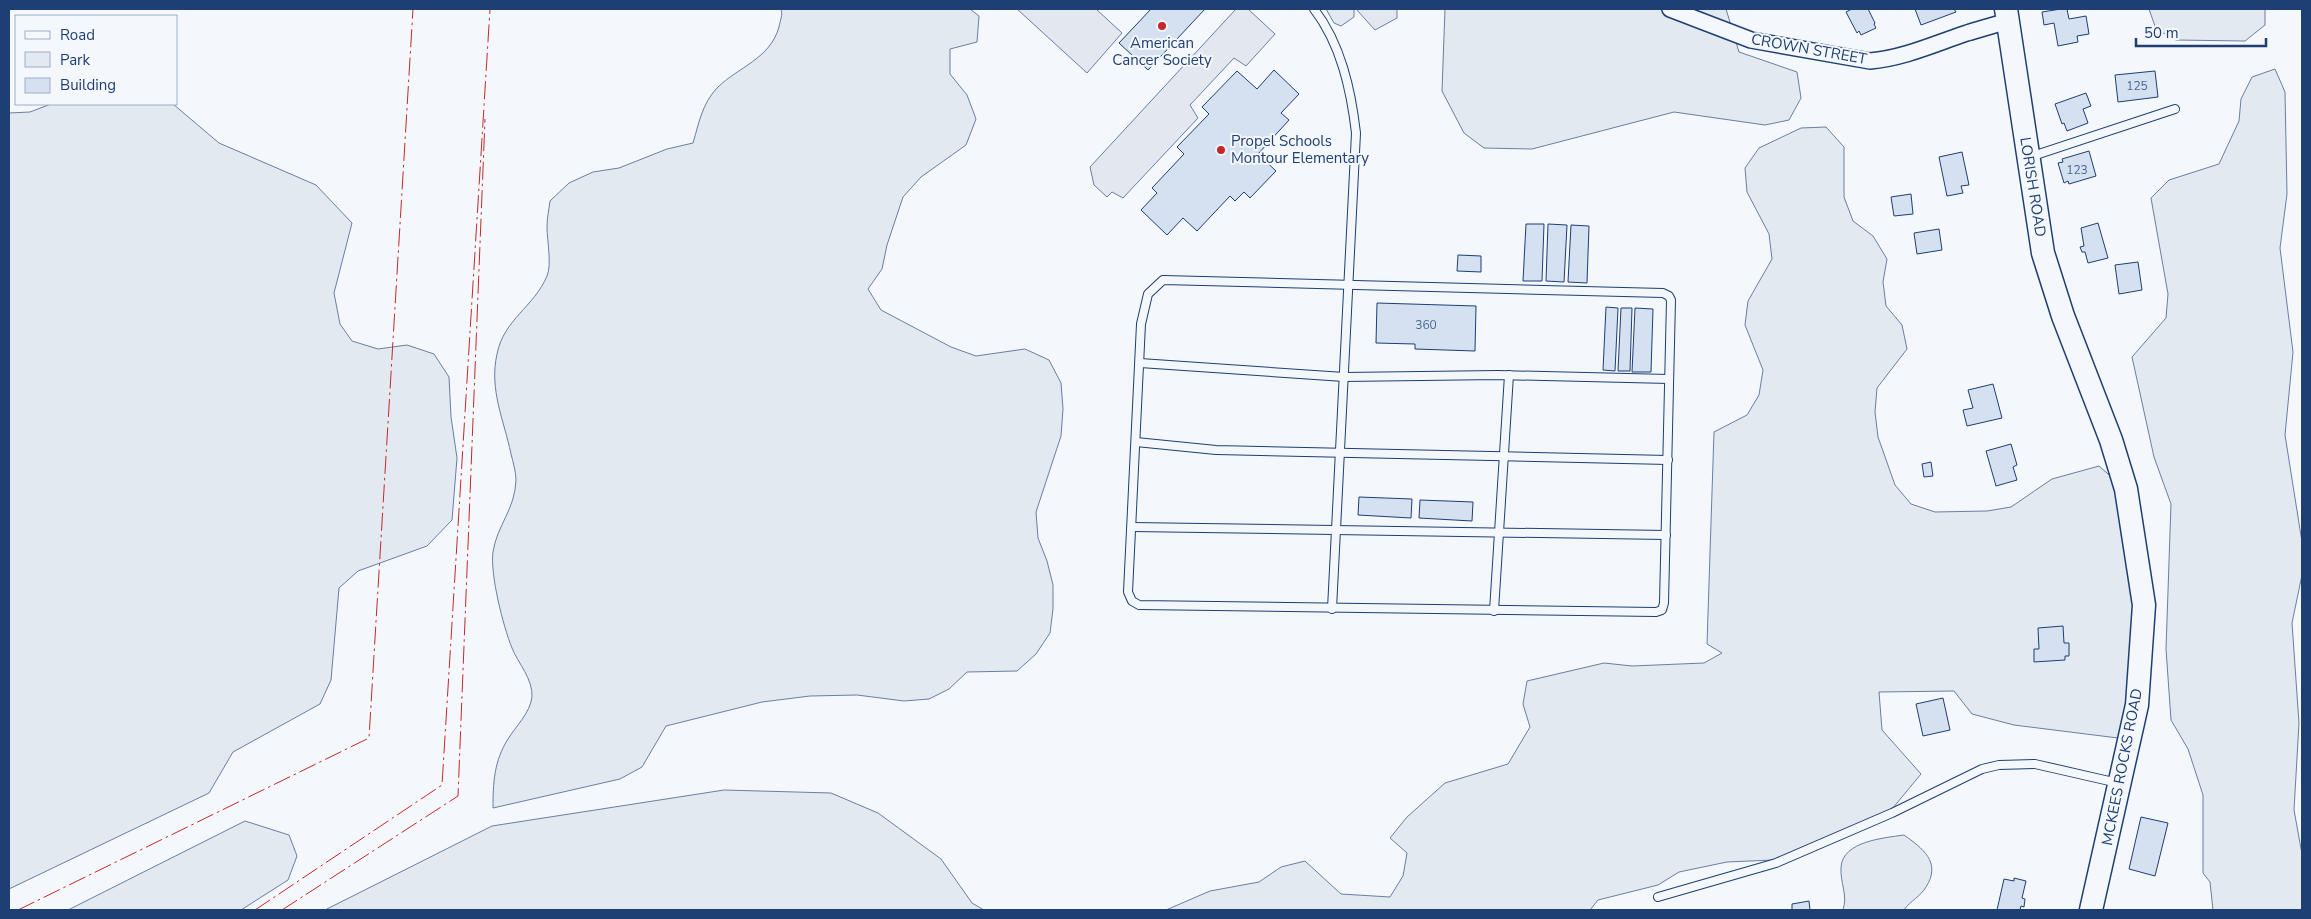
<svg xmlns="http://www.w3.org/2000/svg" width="2311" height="919" font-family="'Nunito Sans',sans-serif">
<rect width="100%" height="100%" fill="#f4f7fb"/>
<g fill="#e3e9f0" stroke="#687fa3">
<path d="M781 9H970L979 16 977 42 950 49V74L967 95 976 119 966 145 921 177 903 197 887 245 882 269 868 289 881 310 951 347 976 356 1025 349 1049 360 1061 383 1063 409 1061 436 1036 512 1038 538 1047 561 1053 585V609L1050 633 1036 654 1017 671 967 672 949 689 929 699 904 701 857 695 810 696 762 702 666 726 642 767 620 779 493 808C493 783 494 761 508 739 516 726 530 713 532 697 533 679 518 663 512 648 503 626 490 574 493 552 497 525 515 510 516 480 516 472 513 462 511 454 504 420 489 390 497 354 504 319 534 307 547 276 552 265 547 240 547 227 547 218 549 209 550 201L569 183 593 172 619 168 667 149 693 143C699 123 702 104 717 88 738 67 770 59 779 27 780 21 783 15 781 9Z"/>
<polygon points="1326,9 1354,9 1354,17 1341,26 1334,23"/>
<polygon points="1445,9 1726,9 1739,52 1797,72 1801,98 1789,120 1765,125 1674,112 1532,149 1484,148 1464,133 1442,91"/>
<polygon points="2149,9 2265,9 2265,25 2245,41 2176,40 2156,29"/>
<polygon points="2275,69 2285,92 2287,194 2280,248 2293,352 2285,435 2302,542 2302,575 2292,623 2299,723 2294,810 2302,854 2302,910 2213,910 2210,882 2203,873 2203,795 2188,749 2171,720 2166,649 2171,504 2154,457 2132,357 2166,318 2168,294 2151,198 2169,180 2219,164 2239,121 2241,99 2252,77"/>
<polygon points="51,104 173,104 219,143 316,185 352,223 334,293 340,324 352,341 378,349 407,345 434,354 449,377 451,417 457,458 452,520 427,546 358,571 339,588 331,680 320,704 233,752 209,793 9,889 9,113 30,112"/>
<polygon points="1826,127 1844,147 1844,197 1853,221 1873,236 1887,259 1883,282 1886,306 1902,325 1907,349 1877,388 1875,412 1878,437 1895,485 1911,504 1935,512 1987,511 2011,507 2052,479 2099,466 2123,487 2140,605 2126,739 2014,725 1972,714 1954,691 1879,692 1882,730 1921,774 1892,809 1773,860 1727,862 1679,872 1658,885 1598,900 1590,910 1166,910 1210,891 1259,882 1281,867 1305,861 1341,894 1390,897 1403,876 1407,853 1390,838 1407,817 1445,783 1508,764 1530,727 1523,704 1527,681 1604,663 1632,666 1704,663 1722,653 1707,644 1714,432 1747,415 1759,395 1763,370 1745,325 1748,301 1772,259 1769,234 1747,192 1745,168 1759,148 1801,128"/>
<polygon points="724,790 831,793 878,813 941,859 972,903 984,910 325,910 492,826"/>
<polygon points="245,821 289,835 297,856 288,880 241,910 68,910"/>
<path d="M1904 835C1922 848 1942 862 1926 887 1921 896 1910 901 1904 910H1843C1848 895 1840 883 1841 867 1843 841 1884 838 1904 835Z"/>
</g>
<g fill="#e3e8f0" stroke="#687fa3">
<polygon points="1017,9 1096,9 1122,33 1087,73"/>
<polygon points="1236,9 1248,9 1275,34 1246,66 1234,58 1190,105 1198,118 1123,198 1112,192 1107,197 1094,185 1090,167"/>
<polygon points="1356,9 1397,9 1397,18 1375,30"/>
</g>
<g fill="#d5e0f0" stroke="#1d3f73">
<polygon points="1151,9 1205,9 1148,70 1119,43"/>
<polygon points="1852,9 1868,9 1875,23 1874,24 1876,28 1861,35 1859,31 1857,33 1846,12"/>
<polygon points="1915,9 1954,9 1956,12 1921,25"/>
<polygon points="2061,9 2067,9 2069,19 2086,16 2089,34 2077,36 2078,42 2058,46 2054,23 2044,25 2042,12"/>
<polygon points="1274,70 1299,94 1281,113 1289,120 1258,154 1276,171 1250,198 1244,192 1235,201 1230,196 1197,231 1183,218 1167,235 1141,210 1157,193 1152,188 1184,154 1177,147 1209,114 1202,107 1237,71 1257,89"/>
<polygon points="2155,71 2158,97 2118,102 2115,75"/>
<polygon points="2086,93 2091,106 2083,109 2088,123 2067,131 2064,123 2062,124 2055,104"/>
<polygon points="2089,151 2096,176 2069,184 2068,181 2064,183 2058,163 2063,162 2062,159"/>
<polygon points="1962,152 1969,185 1961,186 1963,193 1947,196 1939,157"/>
<polygon points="1911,194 1913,214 1894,216 1891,197"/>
<polygon points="2098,223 2108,258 2088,263 2085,252 2082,252 2080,247 2084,246 2081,228"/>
<polygon points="1526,224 1544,224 1542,281 1523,281"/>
<polygon points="1548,224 1567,225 1564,282 1546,281"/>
<polygon points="1571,225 1589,226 1587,283 1568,282"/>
<polygon points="1939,229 1942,250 1917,254 1914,233"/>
<polygon points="1458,255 1481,256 1481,272 1457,271"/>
<polygon points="2138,262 2142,290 2119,294 2115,265"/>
<polygon points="1377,303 1476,306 1475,351 1415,349 1415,344 1376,343"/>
<polygon points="1606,307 1618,308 1615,371 1603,370"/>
<polygon points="1621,308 1632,308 1630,371 1618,371"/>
<polygon points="1635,308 1653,309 1651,372 1632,372"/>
<polygon points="1993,384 2002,418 1967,426 1963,410 1973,408 1968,390"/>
<polygon points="2011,444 2017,465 2013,467 2017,480 1996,486 1986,451"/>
<polygon points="1931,462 1933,476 1924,477 1922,464"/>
<polygon points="1359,497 1412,499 1411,518 1358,515"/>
<polygon points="1420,500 1473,502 1472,521 1419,518"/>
<polygon points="2063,626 2064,643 2069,643 2069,656 2065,656 2065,660 2034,662 2034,649 2039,649 2038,628"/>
<polygon points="1943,698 1950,730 1923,736 1916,704"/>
<polygon points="2141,817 2168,823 2155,876 2129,869"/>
<polygon points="2014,878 2026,881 2022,898 2025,899 2024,907 2021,906 2020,910 1997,910 2004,879 2014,881"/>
<polygon points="1809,901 1810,910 1792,910 1792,904"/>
</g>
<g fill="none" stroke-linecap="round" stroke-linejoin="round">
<g stroke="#1d3f73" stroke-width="10">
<g id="lane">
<path d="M1314 9C1341 44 1351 90 1356 133L1332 609"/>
<polyline points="2030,157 2175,109"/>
<polygon points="1163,280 1663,293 1669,296 1671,300 1664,603 1662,610 1656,612 1139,605 1132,601 1128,592 1141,324 1148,294"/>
<polyline points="1140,363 1344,377 1498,375 1669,379"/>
<polyline points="1136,442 1216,450 1668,460"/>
<polyline points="1132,527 1666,535"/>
<polyline points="1494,611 1509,375"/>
<polyline points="1658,897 1776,863 1892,813 1982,769 1999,765 2035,764 2118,783"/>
</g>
</g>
<g stroke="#1d3f73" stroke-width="18">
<path id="street" d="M1670 9 1751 40 1870 61C1904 58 1934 44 1967 33 1980 29 1994 25 2008 21"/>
</g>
<g stroke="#1d3f73" stroke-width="25">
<polyline id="secondary" points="2006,9 2043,253 2063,316 2111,440 2126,489 2144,605 2137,705 2091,910"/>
</g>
<use href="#lane" stroke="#f4f7fb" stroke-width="8"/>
<use href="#street" stroke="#f4f7fb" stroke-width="15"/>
<use href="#secondary" stroke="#f4f7fb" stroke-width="22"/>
<g stroke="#c62828" stroke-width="1" stroke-dasharray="18 4 2.5 4" stroke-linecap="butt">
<polyline points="18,910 369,738 413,9"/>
<polyline points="255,910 442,785 490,9"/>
<polyline points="282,910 458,796 485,119"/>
</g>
</g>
<g fill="#c62828" stroke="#f4f7fb" stroke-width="2">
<circle cx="1162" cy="26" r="5"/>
<circle cx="1221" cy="150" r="5"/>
</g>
<g text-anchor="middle" stroke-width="4" stroke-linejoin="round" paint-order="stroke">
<g font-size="12" fill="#4b6792">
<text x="2137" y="90">125</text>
<text x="2077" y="174">123</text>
<text x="1426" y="329">360</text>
</g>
<g font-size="15" fill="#1d3f73" stroke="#f4f7fb">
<text x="1162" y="48">American<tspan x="1162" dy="17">Cancer Society</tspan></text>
<text x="1231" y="146" text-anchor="start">Propel Schools<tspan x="1231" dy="17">Montour Elementary</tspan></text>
</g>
<g font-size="15" fill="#1d3f73" stroke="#f4f7fb">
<text transform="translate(1809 49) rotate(10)" y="5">CROWN STREET</text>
<text transform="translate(2033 187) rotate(81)" y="5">LORISH ROAD</text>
<text transform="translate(2122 767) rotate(-79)" y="5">MCKEES ROCKS ROAD</text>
</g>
</g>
<rect width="2311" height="919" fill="none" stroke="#1d3f73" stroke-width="20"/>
<rect x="15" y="15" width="162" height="90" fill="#f4f7fb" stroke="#9eadc5"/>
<rect x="25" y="31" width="25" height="8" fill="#f4f7fb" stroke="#9eadc5"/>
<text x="60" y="40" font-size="15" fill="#1d3f73">Road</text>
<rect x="25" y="52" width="25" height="15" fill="#e3e9f0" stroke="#9eadc5"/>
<text x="60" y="65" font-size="15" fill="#1d3f73">Park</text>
<rect x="25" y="78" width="25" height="15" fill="#d5e0f0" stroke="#9eadc5"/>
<text x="60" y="90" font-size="15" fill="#1d3f73">Building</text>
<path d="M2136 38v8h130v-8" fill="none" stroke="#1d3f73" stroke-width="2.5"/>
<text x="2144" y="38" font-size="15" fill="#1d3f73" stroke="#f4f7fb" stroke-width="4" paint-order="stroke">50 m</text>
</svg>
